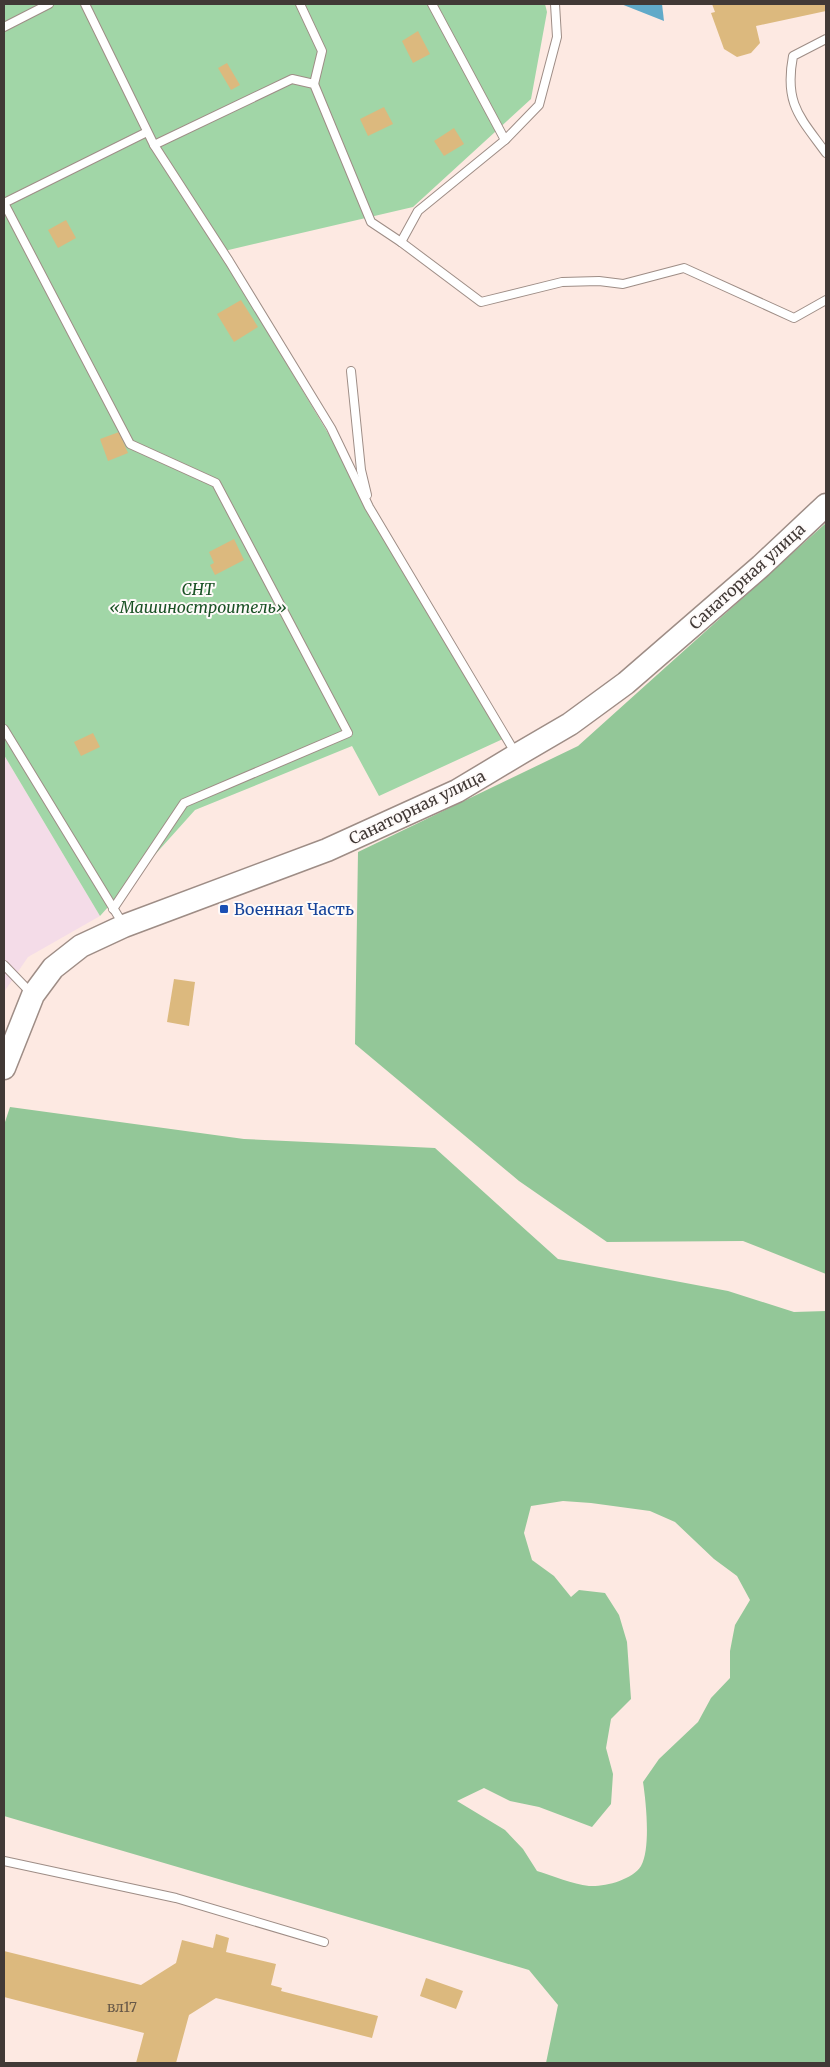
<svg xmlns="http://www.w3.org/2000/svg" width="830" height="2067" font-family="Merriweather,serif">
<rect width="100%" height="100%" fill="#fde9e2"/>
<polygon fill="#f4dce8" points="4,755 100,916 28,957 4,992"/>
<polygon fill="#a1d6a7" points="4,4 545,4 547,12 531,99 413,207 220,252 347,465 434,625 505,738 379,796 352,746 195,810 100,916 4,755"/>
<g fill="#93c798" fill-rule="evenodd">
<polygon points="826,523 826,1274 743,1241 607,1242 519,1181 355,1044 358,852 578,746"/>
<path d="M10 1107 244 1139 435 1148 558 1259 728 1291 794 1312 826 1311V2063H546L558 2005 529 1970 4 1816V1125ZM563 1501 591 1503 650 1511 675 1522 714 1559 737 1576 750 1600 735 1625 730 1651V1678L711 1698 698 1722 659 1759 643 1782C646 1802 651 1848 641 1866 632 1880 605 1887 589 1886 572 1884 554 1876 537 1871L523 1849 505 1830 457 1801 484 1788 510 1801 539 1807 592 1827 611 1804 613 1774 606 1748 611 1719 631 1699 627 1642 619 1615 605 1593 579 1590 571 1597 554 1576 532 1560 524 1533 531 1506Z"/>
</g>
<polygon fill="#61aac9" points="621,4 662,4 664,21"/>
<g fill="#dcb97e">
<polygon points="712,4 826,4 826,11 756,26 760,43 751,53 737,57 724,49 711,13 715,12"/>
<polygon points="418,31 430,54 413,63 402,41"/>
<polygon points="227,63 240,85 231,90 218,68"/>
<polygon points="384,107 393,124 368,136 360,119"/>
<polygon points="454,128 464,144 444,156 434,141"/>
<polygon points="66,220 76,238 58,248 48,230"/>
<polygon points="241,300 258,327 234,342 217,314"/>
<polygon points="119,432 128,453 108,461 100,439"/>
<polygon points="234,539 244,560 215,575 210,565 214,563 209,552"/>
<polygon points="93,733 100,747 81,756 74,742"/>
<polygon points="174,979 195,982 189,1026 167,1022"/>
<polygon points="216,1934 229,1938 226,1952 276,1964 271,1985 282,1988 281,1991 378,2016 372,2038 216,1998 189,2015 176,2063 136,2063 144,2033 4,1997 4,1951 141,1985 176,1963 182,1940 213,1948"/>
<polygon points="426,1978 463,1991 456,2009 420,1996"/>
</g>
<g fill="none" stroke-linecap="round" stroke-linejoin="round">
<g stroke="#9e8d86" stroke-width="10">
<g id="lane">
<polyline points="85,4 154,145 229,261 331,428 369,507 516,754"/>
<polyline points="300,4 322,51 314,84"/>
<polyline points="4,27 49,4"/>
<path d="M826 39 793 56C784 104 800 117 826 153"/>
<polyline points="505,140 539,105 557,37 555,4"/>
<polyline points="154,145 292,79 314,84 371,222 401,242 481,302 562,282 599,281 623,284 684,268 794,318 826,300"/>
<polyline points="401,242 418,211 505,140 432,4"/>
<polyline points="351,371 361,470 367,495"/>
<polyline points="4,729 123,924"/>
<polyline points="113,909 184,803 348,733 216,483 130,444 4,203 147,132"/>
<polyline points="4,965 32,994"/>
<polyline points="4,1861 176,1898 324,1942"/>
</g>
</g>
<g stroke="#9e8d86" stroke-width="25">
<polyline id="secondary" points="4,1068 33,995 53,968 81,946 124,926 327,850 457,791 517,755 570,724 626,683 761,566 826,505"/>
</g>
<use href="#lane" stroke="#fff" stroke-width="8"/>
<use href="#secondary" stroke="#fff" stroke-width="22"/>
</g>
<rect fill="#1a4fb4" stroke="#fefaf9" stroke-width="2" x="219" y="904" width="10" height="10" rx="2.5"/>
<g text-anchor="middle" stroke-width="4" stroke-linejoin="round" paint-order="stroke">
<g font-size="14" fill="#685948">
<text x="122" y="2012">вл17</text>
</g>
<g font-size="16" fill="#413936" stroke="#fefaf9">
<text transform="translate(747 576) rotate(-42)" y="6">Санаторная улица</text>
<text transform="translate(417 807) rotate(-26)" y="6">Санаторная улица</text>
</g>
<g font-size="16" font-style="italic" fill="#1a5225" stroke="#fefaf9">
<text x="198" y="595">СНТ<tspan x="198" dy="18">«Машиностроитель»</tspan></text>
</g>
<g font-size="16" fill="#164399" stroke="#fefaf9" text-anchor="start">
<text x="234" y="915">Военная Часть</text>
</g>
</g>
<rect width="830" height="2067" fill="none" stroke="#413936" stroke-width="10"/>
</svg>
